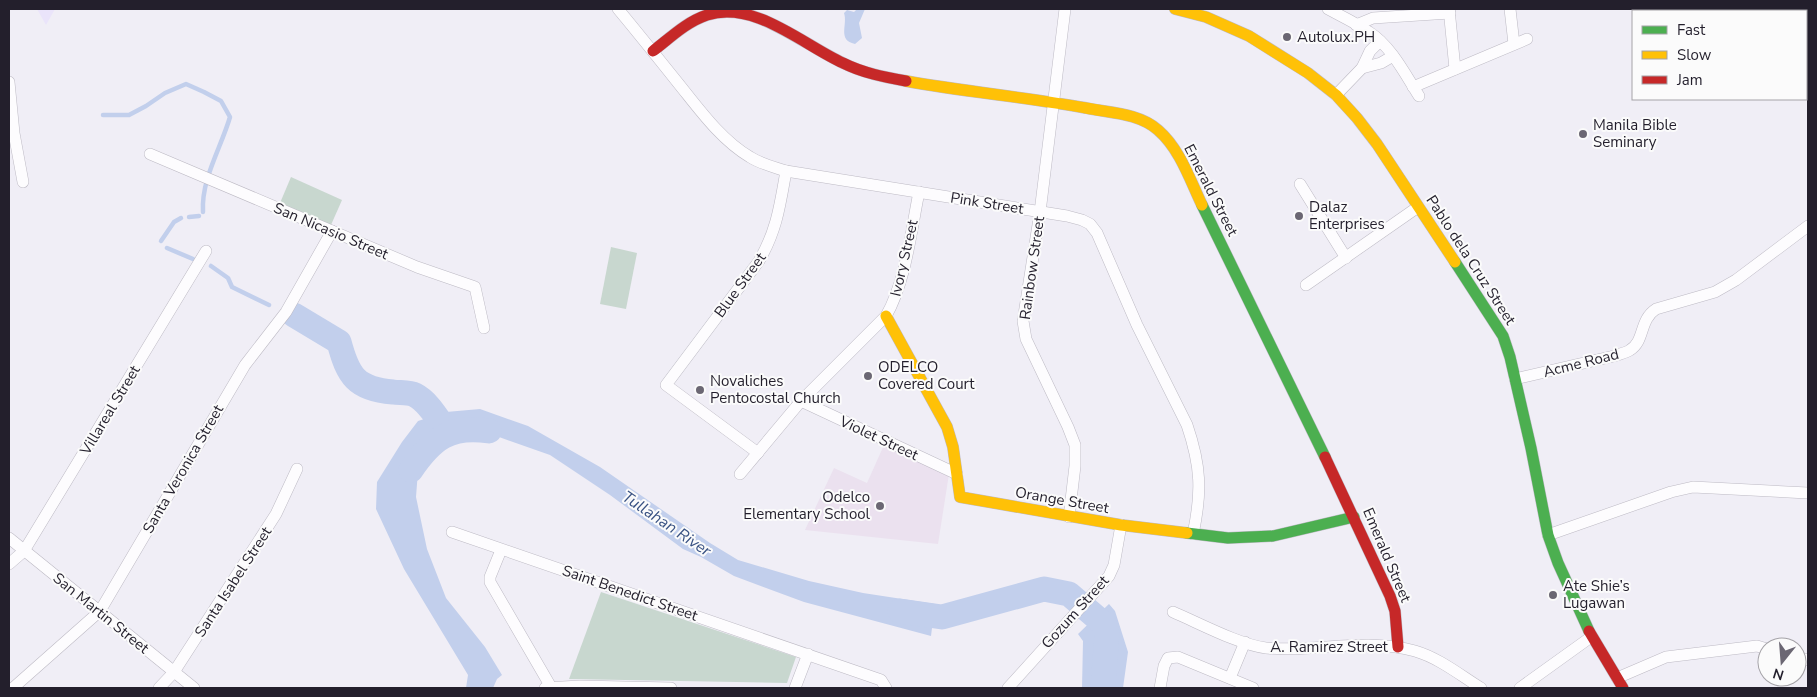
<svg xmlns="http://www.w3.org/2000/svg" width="1817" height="697" font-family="'Nunito Sans',sans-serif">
<rect width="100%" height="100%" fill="#f0eef6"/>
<polygon fill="#eae4fa" points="37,9 55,9 46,25"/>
<polygon fill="#ebe1ef" points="884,445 949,474 938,544 805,530 834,468 867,483"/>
<g fill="#c8d7cf">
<polygon points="291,177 342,200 331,225 280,203"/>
<polygon points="611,247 637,253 626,309 600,304"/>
<polygon points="601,592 796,657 787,683 569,679"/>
</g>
<g fill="#c2cfec">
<path d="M857 9H865L859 23 862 38 855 44C837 40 848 25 844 13L847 10 854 12Z"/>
<polygon points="480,409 528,426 600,467 710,543 738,560 809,581 863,593 935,604 931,636 804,602 734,576 701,557 683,549 610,495 550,455 499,437 453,432 435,442 418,471 416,497 427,549 446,598 485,647 502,675 497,679 493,688 466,688 468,675 404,569 376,509 377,482 402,442 418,421 446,412"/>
<polygon points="1109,604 1115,611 1128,652 1123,688 1082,688 1083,641 1078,634"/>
</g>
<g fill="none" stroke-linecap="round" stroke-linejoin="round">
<g stroke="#c2cfec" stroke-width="4.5">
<path d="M103 115H129L146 106 165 93 186 84 204 92 221 101 230 117C221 148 201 179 203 212"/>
<polyline points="189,217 199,216"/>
<polyline points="161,241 174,222 181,218"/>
<polyline points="167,248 193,259"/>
<polyline points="211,266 228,278 232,287 269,305"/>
</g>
<g stroke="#c2cfec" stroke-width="25">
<path d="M294 315 339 342C348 376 356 389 393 392 400 393 409 392 415 395 429 402 439 421 448 433"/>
<path d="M411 470C432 439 450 425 489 431"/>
<polyline points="900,611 942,617 1044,589 1069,594 1104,624 1107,633 1103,688"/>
</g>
<g stroke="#bdbac4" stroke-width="12">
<g id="street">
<path d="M618 9C638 33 658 58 678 83 699 109 721 140 750 157 761 164 774 167 786 171L1067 216 1082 220 1090 224 1097 233 1137 325 1187 425C1201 466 1202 492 1193 534"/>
<polyline points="1065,9 1040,212 1023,321 1026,339 1068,427 1075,445 1075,466 1069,517"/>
<path d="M1328 9C1341 16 1356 23 1369 32 1391 46 1405 74 1419 96"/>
<polyline points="1449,9 1455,69"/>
<polyline points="1510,9 1514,44"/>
<polyline points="1356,25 1373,18 1450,13"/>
<polyline points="1362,68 1381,63 1393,56"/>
<polyline points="9,82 14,133 23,182"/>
<polyline points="1413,87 1527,39"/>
<polyline points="1336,95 1362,68 1370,51 1380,41"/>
<polyline points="150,154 417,267 475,287 484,328"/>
<polyline points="1300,184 1346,258"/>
<polyline points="1306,285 1418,207"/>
<path d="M1515 379 1614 356C1619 354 1626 353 1630 350 1645 341 1639 320 1656 309L1715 292 1736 280 1808 226"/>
<polyline points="801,401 957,474"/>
<path d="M758 453 666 385 759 261C777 230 780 205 786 171"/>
<path d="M740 474 801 401 886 316C906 281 911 231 919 192"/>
<polyline points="452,532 881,680 886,688"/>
<polyline points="1548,535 1671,492 1693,487 1808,493"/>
<polyline points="9,538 194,688"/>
<polyline points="501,550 490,577 490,582 551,687"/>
<polyline points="9,564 24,551 206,251"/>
<path d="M1173 612C1199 623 1240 645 1266 648 1315 653 1366 637 1415 651 1439 658 1460 675 1481 688"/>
<polyline points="1797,657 1808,660"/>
<polyline points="1230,678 1245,642"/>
<polyline points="1617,678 1666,657 1757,646 1767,649"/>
<polyline points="13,688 100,611 245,365 286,312 332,231"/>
<polyline points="159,688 174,672 276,514 297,469"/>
<polyline points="545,688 580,686 671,688"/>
<polyline points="795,688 808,654"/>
<polyline points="1008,688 1109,576 1114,565 1121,525"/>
<polyline points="1160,688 1164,666 1168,658 1178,657 1253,688"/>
<polyline points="1520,688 1591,637"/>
</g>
</g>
<g stroke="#bdbac4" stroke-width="12">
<g id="fast">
<polyline points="1202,205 1325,457"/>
<polyline points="1455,262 1503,336 1510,357 1531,448 1548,535 1558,563 1589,631"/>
<polyline points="1187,533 1228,538 1273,536 1354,517"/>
</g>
</g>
<g stroke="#bdbac4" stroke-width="12">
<g id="slow">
<polyline points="1175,9 1206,17 1249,36 1308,73 1336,95 1357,118 1377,144 1455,262"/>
<path d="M906 81C966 92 1026 97 1086 108 1110 113 1139 113 1158 130 1180 149 1190 180 1202 205"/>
<polyline points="886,316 947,427 953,447 960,497 1121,525 1187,533"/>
</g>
</g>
<g stroke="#bdbac4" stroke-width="12">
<g id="jam">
<path d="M653 51C670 38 686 22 707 15 755 0 803 45 843 63 863 73 884 77 906 81"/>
<polyline points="1325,457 1390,596 1395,611 1398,647"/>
<polyline points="1589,631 1623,688"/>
</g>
</g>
<use href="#street" stroke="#fdfcfe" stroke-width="11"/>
<use href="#fast" stroke="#4caf50" stroke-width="11"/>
<use href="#slow" stroke="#ffc107" stroke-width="11"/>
<use href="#jam" stroke="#c62828" stroke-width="11"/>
</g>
<g fill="#6b6773" stroke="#fbfbfb" stroke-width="2">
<circle cx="1287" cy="37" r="5"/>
<circle cx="1583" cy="134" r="5"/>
<circle cx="1299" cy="216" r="5"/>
<circle cx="868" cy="376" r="5"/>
<circle cx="700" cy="390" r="5"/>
<circle cx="880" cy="506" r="5"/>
<circle cx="1553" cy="595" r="5"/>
</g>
<g text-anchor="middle" stroke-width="4" stroke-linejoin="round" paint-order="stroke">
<g font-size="15" fill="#231f2c" stroke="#fbfbfb" text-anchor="start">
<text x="1297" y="42">Autolux.PH</text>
<text x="1593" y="130">Manila Bible<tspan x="1593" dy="17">Seminary</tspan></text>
<text x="1309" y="212">Dalaz<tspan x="1309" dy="17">Enterprises</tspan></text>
<text x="878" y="372">ODELCO<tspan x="878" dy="17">Covered Court</tspan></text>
<text x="710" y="386">Novaliches<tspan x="710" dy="17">Pentocostal Church</tspan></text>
<text x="870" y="502" text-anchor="end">Odelco<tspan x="870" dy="17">Elementary School</tspan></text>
<text x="1563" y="591">Ate Shie’s<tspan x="1563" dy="17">Lugawan</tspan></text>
</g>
<g font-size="15" fill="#231f2c" stroke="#fbfbfb">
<text transform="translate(1211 190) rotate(63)" y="5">Emerald Street</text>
<text transform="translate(987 203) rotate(9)" y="5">Pink Street</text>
<text transform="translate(331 231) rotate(23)" y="5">San Nicasio Street</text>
<text transform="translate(904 258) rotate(-77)" y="5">Ivory Street</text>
<text transform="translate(1471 260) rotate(57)" y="5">Pablo dela Cruz Street</text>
<text transform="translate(1032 268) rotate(-82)" y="5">Rainbow Street</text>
<text transform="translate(740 285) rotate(-54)" y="5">Blue Street</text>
<text transform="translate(1581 363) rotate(-14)" y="5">Acme Road</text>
<text transform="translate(110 410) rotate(-59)" y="5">Villareal Street</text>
<text transform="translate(879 438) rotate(25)" y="5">Violet Street</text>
<text transform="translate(183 469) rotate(-60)" y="5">Santa Veronica Street</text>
<text transform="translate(1062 500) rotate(10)" y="5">Orange Street</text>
<text transform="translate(1387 555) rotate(67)" y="5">Emerald Street</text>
<text transform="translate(233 582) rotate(-57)" y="5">Santa Isabel Street</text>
<text transform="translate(630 593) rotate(19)" y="5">Saint Benedict Street</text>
<text transform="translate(1075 612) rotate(-48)" y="5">Gozum Street</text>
<text transform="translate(101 613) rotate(39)" y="5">San Martin Street</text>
<text x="1329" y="652">A. Ramirez Street</text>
</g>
<g font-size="16" font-style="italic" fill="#395283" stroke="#fbfbfb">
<text transform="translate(667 523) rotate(34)" y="6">Tullahan River</text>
</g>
</g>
<rect width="1817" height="697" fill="none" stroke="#231f2c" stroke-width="20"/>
<rect x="1632" y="10" width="175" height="90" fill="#fbfbfb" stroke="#a5a3a8"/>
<rect x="1642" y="26" width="25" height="8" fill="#4caf50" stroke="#a5a3a8"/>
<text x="1677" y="35" font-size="15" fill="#231f2c">Fast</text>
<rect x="1642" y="51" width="25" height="8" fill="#ffc107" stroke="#a5a3a8"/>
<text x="1677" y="60" font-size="15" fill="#231f2c">Slow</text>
<rect x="1642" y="76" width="25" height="8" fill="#c62828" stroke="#a5a3a8"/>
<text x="1677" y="85" font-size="15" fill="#231f2c">Jam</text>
<g transform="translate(1782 662) rotate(197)"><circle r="24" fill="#fbfbfb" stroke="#a5a3a8"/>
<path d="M0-4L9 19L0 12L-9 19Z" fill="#6b6773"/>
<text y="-8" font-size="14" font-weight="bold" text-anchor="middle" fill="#231f2c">N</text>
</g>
</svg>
